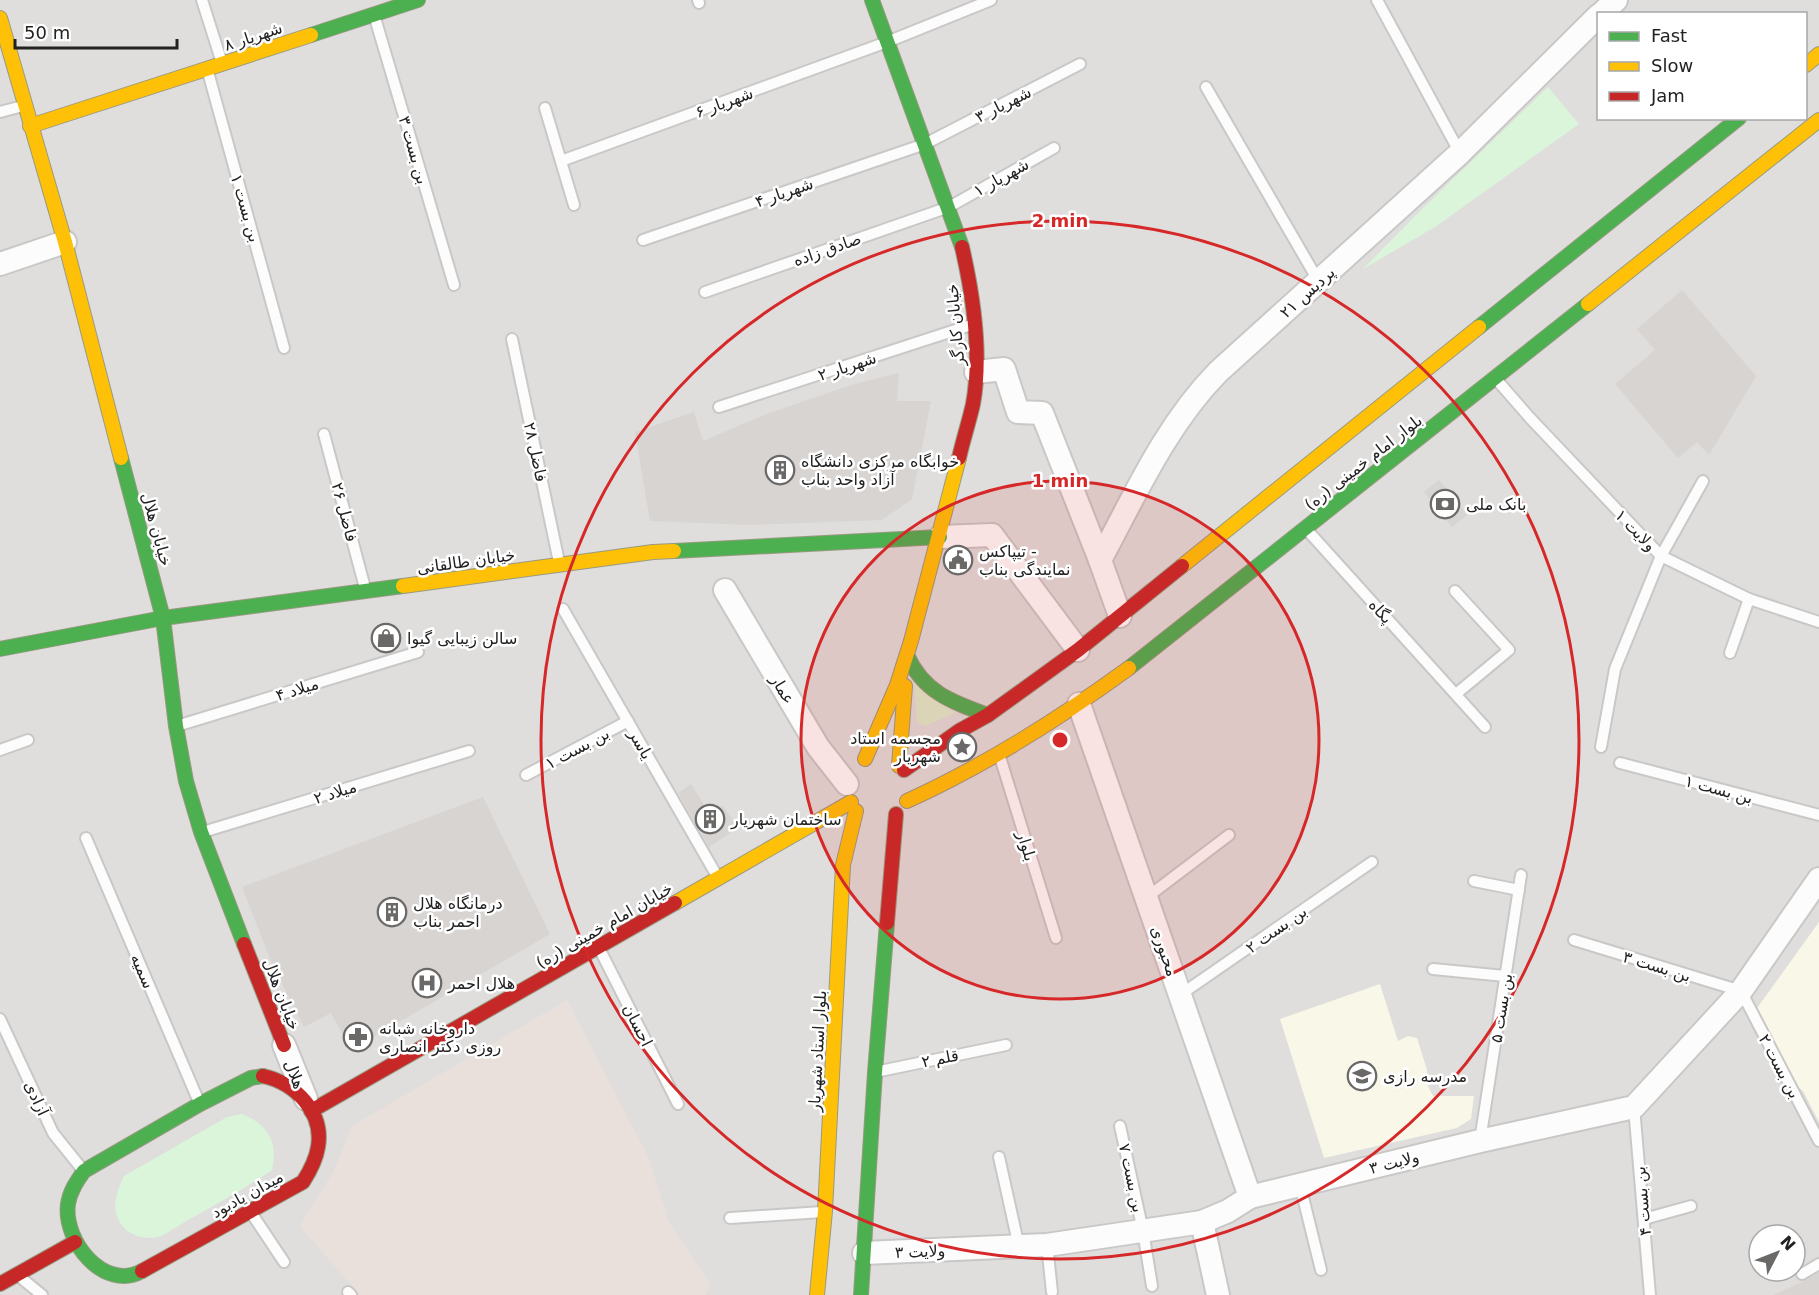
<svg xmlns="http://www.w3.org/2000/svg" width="1819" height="1295" font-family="'DejaVu Sans',Vazirmatn,sans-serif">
<rect width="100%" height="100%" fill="#f0eeeb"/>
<path fill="#dfdedc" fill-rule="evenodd" d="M0 0H1819V1295H0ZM1598 14H1806V118H1598ZM1759 1235H1795V1271H1759Z"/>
<g fill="#f8f7e8">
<polygon points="1819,922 1819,1122 1803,1091 1791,1082 1755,1011"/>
<polygon points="1380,984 1398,1041 1408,1036 1417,1038 1427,1070 1426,1082 1433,1096 1474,1096 1471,1119 1457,1128 1324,1158 1280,1019"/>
</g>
<polygon fill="#eae0db" points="567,1000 649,1159 669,1222 711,1285 705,1295 360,1295 300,1226 335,1169 352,1126"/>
<polygon fill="#ddeccb" points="914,681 955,713 925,726 917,722"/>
<g fill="#daf5da">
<polygon points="1548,87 1579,124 1435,227 1363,269 1421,210"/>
<path d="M242 1114C269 1125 278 1142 272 1170 244 1189 215 1205 185 1222 177 1226 166 1235 157 1237 144 1240 128 1235 121 1224 110 1209 117 1191 124 1176L227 1117Z"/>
</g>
<g fill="#d7d4d2">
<polygon points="1682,290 1756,376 1709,455 1697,442 1678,458 1615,384 1655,350 1637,329"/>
<polygon points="899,373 897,401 931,401 912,499 882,520 752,525 650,521 635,432 694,412 703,441 764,415 851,385"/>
<polygon points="1439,480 1467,515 1452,527 1424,492"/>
<polygon points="691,784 707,810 723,806 738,828 709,847 678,793"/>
<polygon points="483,797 550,934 351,1050 331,1013 304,1027 272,964 242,887"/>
<polygon points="1819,1273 1819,1295 1774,1295 1806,1280"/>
</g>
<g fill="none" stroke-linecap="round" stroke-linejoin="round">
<g stroke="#c9c8c7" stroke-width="14">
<g id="lane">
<polyline points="202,0 222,63"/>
<polyline points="698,0 699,3"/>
<polyline points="1377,0 1460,153"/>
<polyline points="375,18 454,285"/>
<polyline points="208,72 284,348"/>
<polyline points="1206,87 1319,282"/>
<polyline points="545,108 574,205"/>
<polyline points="0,112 23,106"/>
<polyline points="561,161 887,42 991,0"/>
<polyline points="643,240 925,144 1080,64"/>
<polyline points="705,292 949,207 1054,148"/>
<polyline points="512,339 559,562"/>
<polyline points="1496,379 1530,418 1661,556 1749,599 1819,622"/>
<polyline points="719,407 971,325"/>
<polyline points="324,434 365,588"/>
<polyline points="1308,531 1485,727"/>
<polyline points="1455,591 1509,650 1456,694"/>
<polyline points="563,609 717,876"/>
<polyline points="1730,653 1749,599"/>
<polyline points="180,725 418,652"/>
<polyline points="1601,747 1615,669 1661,556 1703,481"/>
<polyline points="0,750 28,740"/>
<polyline points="1000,757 1056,938"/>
<polyline points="1620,763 1819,815"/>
<polyline points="526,775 628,721"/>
<polyline points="203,832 469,751"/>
<polyline points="86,838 199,1102"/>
<polyline points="1474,881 1519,890"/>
<polyline points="1146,898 1229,835"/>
<polyline points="1574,940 1741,991 1819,1141"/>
<polyline points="600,950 678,1104"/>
<polyline points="1433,969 1505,976"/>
<polyline points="1180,995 1372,862"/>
<polyline points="0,1019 53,1133 82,1169"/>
<polyline points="880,1071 1006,1045"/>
<polyline points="1634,1107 1650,1295"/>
<polyline points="1120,1126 1143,1231 1152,1286"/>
<polyline points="1480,1141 1521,875"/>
<polyline points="999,1157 1019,1247"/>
<polyline points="1300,1185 1321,1270"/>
<polyline points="252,1214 284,1262"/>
<polyline points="730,1218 822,1212"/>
<polyline points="1644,1219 1691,1206"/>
<polyline points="1047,1245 1052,1292"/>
<polyline points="1802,1274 1819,1264"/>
<polyline points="20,1277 42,1295"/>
<polyline points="348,1292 351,1295"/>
</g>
</g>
<g stroke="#c9c8c7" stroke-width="26">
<g id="street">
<polyline points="1601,14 1616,0"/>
<polyline points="0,264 65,242"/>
<polyline points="976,372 1004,369 1018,412 1042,413 1100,560"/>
<polyline points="940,537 992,535 1078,650"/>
<polyline points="725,590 818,747 847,784"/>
<path d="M1120 616 1100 560C1135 495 1166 425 1218 372L1460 153 1598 16"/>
<polyline points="1079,704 1250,1197"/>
<polyline points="284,1045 306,1099"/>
<polyline points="1202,1222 1218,1295"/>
<polyline points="864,1253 1047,1245 1202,1222 1228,1211 1250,1197 1480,1141 1634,1107 1741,991 1819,879"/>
</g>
</g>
<g stroke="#999a82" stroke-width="16">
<g id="fast">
<polyline points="872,0 962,247"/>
<polyline points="311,35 418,0"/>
<polyline points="1479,327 1739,118"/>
<polyline points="121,458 163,618 176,726 186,781 201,832 244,944"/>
<polyline points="674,551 940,537"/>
<polyline points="0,649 163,618 403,586"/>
<path d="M907 655C923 692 952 702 988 715"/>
<polyline points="1129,668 1588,304"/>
<path d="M142 1271C104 1292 63 1241 68 1204 70 1191 77 1181 84 1171L200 1104 251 1078 263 1076"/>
<polyline points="861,1295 875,1072 887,923"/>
</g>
</g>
<g stroke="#999a82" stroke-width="16">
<g id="slow">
<polyline points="0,18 65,242 121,458"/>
<polyline points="1806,65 1819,54"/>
<polyline points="30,126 311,35"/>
<polyline points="1588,304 1819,120"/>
<polyline points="1182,566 1479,327"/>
<polyline points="403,586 653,552 674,551"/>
<polyline points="865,759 897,685 911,641 959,458"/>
<polyline points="899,766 905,686"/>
<path d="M907 801C986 765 1059 719 1129 668"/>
<polyline points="675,903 851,802"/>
<polyline points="817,1295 825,1211 843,865 856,811"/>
</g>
</g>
<g stroke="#999a82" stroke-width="16">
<g id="jam">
<path d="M959 458C963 440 969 422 973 404 982 355 973 295 962 247"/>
<polyline points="904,770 959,731 988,715 1078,650 1182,566"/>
<polyline points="887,923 896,814"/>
<polyline points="244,944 284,1045"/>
<polyline points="311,1111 675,903"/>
<path d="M142 1271 303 1182C310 1171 316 1160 318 1147 324 1112 295 1083 263 1076"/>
<polyline points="0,1284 75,1242"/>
</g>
</g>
<use href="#lane" stroke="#fdfcfc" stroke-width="10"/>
<use href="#street" stroke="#fdfcfc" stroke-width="22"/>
<use href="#fast" stroke="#4caf50" stroke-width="14"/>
<use href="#slow" stroke="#ffc107" stroke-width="14"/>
<use href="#jam" stroke="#c62828" stroke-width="14"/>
</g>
<circle cx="1060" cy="740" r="259" fill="#d62828" fill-opacity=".12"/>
<g fill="none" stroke="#d62828" stroke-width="3">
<circle cx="1060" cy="740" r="259"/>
<circle cx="1060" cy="740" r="519"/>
</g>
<defs>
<g id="building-ring" transform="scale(1.5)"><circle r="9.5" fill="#fff" stroke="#6a6968" stroke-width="1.5"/><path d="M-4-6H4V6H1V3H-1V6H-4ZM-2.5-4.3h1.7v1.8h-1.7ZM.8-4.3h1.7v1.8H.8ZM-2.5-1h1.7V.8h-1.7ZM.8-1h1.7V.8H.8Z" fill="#6a6968"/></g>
<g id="bank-ring" transform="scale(1.5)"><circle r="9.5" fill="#fff" stroke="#6a6968" stroke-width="1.5"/><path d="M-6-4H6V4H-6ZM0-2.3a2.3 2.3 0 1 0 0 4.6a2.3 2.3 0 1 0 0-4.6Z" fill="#6a6968"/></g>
<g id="civic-ring" transform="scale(1.5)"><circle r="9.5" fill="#fff" stroke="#6a6968" stroke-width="1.5"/><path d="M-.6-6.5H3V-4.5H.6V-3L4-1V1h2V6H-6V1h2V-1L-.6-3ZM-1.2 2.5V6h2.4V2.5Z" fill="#6a6968"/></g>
<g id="shop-ring" transform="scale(1.5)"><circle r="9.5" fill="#fff" stroke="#6a6968" stroke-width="1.5"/><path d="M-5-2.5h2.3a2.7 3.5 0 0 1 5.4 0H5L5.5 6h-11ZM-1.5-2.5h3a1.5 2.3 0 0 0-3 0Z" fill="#6a6968"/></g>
<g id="sight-ring" transform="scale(1.5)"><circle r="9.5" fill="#fff" stroke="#6a6968" stroke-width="1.5"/><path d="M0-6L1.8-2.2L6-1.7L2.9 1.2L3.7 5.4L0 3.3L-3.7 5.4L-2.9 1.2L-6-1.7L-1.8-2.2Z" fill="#6a6968"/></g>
<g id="hospital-ring" transform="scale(1.5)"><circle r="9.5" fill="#fff" stroke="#6a6968" stroke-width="1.5"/><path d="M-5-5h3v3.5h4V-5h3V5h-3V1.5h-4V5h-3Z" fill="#6a6968"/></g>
<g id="pharmacy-ring" transform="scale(1.5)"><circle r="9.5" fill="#fff" stroke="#6a6968" stroke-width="1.5"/><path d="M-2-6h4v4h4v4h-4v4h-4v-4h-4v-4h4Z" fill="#6a6968"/></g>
<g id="school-ring" transform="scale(1.5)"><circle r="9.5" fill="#fff" stroke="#6a6968" stroke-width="1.5"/><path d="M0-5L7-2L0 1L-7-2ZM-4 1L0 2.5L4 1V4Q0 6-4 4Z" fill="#6a6968"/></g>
</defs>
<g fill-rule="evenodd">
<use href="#building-ring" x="780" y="470"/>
<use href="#bank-ring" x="1445" y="504"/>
<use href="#civic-ring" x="958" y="560"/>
<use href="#shop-ring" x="386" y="638"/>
<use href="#sight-ring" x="962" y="747"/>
<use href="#building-ring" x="710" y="819"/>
<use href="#building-ring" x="392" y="912"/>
<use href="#hospital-ring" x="427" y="983"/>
<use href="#pharmacy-ring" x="358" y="1037"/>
<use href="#school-ring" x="1362" y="1076"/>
</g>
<g text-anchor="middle" stroke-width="5" stroke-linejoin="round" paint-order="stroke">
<g font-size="16" fill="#222" stroke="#fff">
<text transform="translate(253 36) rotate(-18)" y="6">شهریار ۸</text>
<text transform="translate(724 102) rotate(-20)" y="6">شهریار ۶</text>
<text transform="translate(1003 104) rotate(-27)" y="6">شهریار ۳</text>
<text transform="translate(414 150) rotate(74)" y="6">بن بست ۳</text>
<text transform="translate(1001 177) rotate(-29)" y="6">شهریار ۱</text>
<text transform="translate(784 192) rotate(-19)" y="6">شهریار ۴</text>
<text transform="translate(246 208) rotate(74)" y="6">بن بست ۱</text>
<text transform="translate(827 249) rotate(-19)" y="6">صادق زاده</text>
<text transform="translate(1307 292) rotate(-42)" y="6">پردیس ۲۱</text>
<text transform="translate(955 325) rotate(-95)" y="6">خیابان کارگر</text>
<text transform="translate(847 366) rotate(-18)" y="6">شهریار ۲</text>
<text transform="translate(536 452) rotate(78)" y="6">فاضل ۲۸</text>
<text transform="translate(1363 462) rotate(-38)" y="6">بلوار امام خمینی (ره)</text>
<text transform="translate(345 512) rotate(75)" y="6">فاضل ۲۶</text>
<text transform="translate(157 529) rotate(75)" y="6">خیابان هلال</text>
<text transform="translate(1636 530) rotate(46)" y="6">ولایت ۱</text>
<text transform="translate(466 561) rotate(-8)" y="6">خیابان طالقانی</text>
<text transform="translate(1381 611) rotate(48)" y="6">پگاه</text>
<text transform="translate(297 689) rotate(-17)" y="6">میلاد ۴</text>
<text transform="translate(783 689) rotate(59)" y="6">عمار</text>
<text transform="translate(641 744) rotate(60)" y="6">یاسر</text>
<text transform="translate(577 748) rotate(-28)" y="6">بن بست ۱</text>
<text transform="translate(1719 789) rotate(15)" y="6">بن بست ۱</text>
<text transform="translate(335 792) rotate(-17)" y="6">میلاد ۲</text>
<text transform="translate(1027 846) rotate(73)" y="6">بلوار</text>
<text transform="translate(604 925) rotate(-30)" y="6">خیابان امام خمینی (ره)</text>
<text transform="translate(1276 929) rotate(-35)" y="6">بن بست ۲</text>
<text transform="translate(1165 951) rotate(71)" y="6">محبوری</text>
<text transform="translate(1657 966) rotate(17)" y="6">بن بست ۳</text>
<text transform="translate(143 971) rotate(67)" y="6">سمیه</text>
<text transform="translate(282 994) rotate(69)" y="6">خیابان هلال</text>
<text transform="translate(1501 1008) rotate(-81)" y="6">بن بست ۵</text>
<text transform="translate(638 1025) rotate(63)" y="6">احسان</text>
<text transform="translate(817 1051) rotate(-87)" y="6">بلوار استاد شهریار</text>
<text transform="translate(940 1058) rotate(-11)" y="6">قلم ۲</text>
<text transform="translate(1780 1066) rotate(62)" y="6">بن بست ۲</text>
<text transform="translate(295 1074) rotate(68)" y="6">هلال</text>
<text transform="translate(37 1098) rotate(65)" y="6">آزادی</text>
<text transform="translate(1394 1162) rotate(-14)" y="6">ولایت ۳</text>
<text transform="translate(1132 1178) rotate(78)" y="6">بن بست ۷</text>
<text transform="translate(247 1194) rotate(-29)" y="6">میدان یادبود</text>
<text transform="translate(1642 1201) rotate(-95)" y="6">بن بست ۴</text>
<text transform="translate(920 1251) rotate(-2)" y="6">ولایت ۳</text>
</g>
<g font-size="16" fill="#222" stroke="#fff" text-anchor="start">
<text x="801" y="467">خوابگاه مرکزی دانشگاه<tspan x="801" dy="18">آزاد واحد بناب</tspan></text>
<text x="1466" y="510">بانک ملی</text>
<text x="979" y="557">تیپاکس -<tspan x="979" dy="18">نمایندگی بناب</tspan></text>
<text x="407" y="644">سالن زیبایی گیوا</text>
<text x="941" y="744" text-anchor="end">مجسمه استاد<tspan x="941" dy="18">شهریار</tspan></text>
<text x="731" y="825">ساختمان شهریار</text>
<text x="413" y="909">درمانگاه هلال<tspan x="413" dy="18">احمر بناب</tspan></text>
<text x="448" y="989">هلال احمر</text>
<text x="379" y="1034">داروخانه شبانه<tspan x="379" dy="18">روزی دکتر انصاری</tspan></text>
<text x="1383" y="1082">مدرسه رازی</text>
</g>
</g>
<circle cx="1060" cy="740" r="9" fill="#d62828" stroke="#fff" stroke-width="3"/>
<g font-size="18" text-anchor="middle" font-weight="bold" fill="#d62828" stroke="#fff" stroke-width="5" stroke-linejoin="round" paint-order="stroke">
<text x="1060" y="227">2 min</text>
<text x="1060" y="487">1 min</text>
</g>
<rect x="1597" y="12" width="210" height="108" fill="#ffffff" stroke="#a7a7a7" stroke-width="1.5"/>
<rect x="1609" y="32" width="30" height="9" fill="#4caf50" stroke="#a7a7a7" stroke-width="1.5"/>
<text x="1651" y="42" font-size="18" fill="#222222">Fast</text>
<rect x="1609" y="62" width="30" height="9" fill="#ffc107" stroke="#a7a7a7" stroke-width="1.5"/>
<text x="1651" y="72" font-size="18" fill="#222222">Slow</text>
<rect x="1609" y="92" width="30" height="9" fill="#c62828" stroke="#a7a7a7" stroke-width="1.5"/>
<text x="1651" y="102" font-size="18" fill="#222222">Jam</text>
<g transform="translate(1777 1253) rotate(48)"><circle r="28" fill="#ffffff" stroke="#a7a7a7" stroke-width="1.5"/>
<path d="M0-4.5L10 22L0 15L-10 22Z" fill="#6a6968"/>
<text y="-9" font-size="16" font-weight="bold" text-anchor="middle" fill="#222222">N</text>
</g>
<path d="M15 39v9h162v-9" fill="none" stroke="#222222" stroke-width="3"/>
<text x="24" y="39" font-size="18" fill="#222222" stroke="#ffffff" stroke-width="4.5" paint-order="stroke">50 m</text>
</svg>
